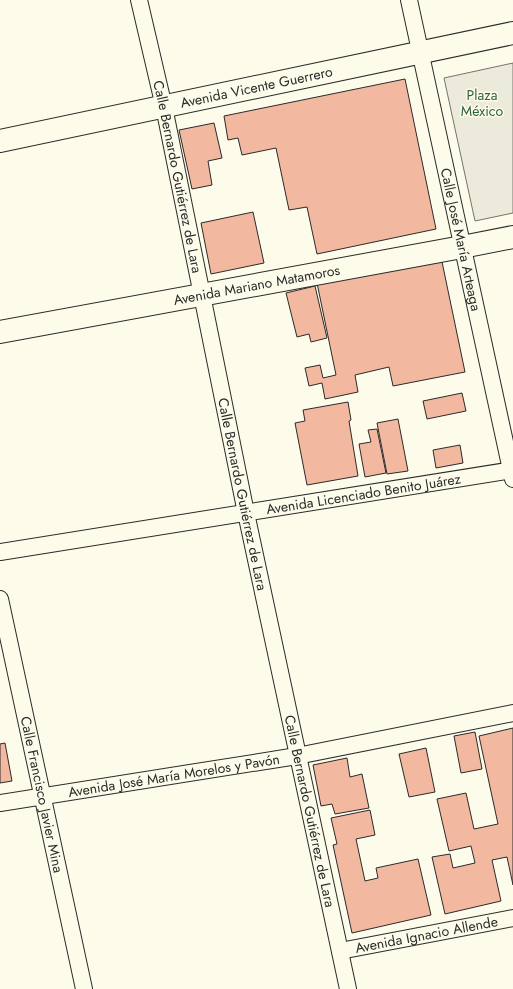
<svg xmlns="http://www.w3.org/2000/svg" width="513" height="989" font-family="Jost,sans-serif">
<rect width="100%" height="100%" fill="#fdfbea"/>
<polygon fill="#ecebdb" stroke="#74746e" points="513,63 513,213 475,221 444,78"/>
<g fill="#f2b8a0" stroke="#2b2b2b">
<polygon points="405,79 436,229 317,254 307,207 289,210 276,148 242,155 238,138 228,140 224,116"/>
<polygon points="214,123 222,158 208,161 212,185 192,189 179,130"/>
<polygon points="253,212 264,263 211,274 201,223"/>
<polygon points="441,257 465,372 393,386 389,367 355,375 358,392 325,399 322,383 309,386 305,368 320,365 323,378 336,375 317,283"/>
<polygon points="315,286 327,338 311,342 309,334 297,337 286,293"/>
<polygon points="462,393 466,411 427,419 423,401"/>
<polygon points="348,402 351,420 349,421 358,476 307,485 295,423 305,421 303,410"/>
<polygon points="398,419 408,471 387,474 377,423"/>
<polygon points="377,429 386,473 365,477 359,444 371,442 368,430"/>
<polygon points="460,445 463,463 436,468 433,450"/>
<polygon points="513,728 513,885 507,857 492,860 501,901 445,914 432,857 450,854 453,868 475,863 471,846 449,851 437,799 466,793 474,829 498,824 479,736"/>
<polygon points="475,732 482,769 461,773 454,736"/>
<polygon points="5,743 12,781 0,783 0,744"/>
<polygon points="426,748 435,792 409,797 399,754"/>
<polygon points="347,758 350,777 362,774 369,808 335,814 332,804 321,806 313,765"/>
<polygon points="370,810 375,835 356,839 365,881 378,878 376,868 418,859 431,915 352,933 333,845 337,844 331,818"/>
</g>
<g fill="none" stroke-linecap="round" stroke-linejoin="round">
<g stroke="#2b2b2b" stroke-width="18">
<g id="street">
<path id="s1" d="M139 0 164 107 246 513 348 989"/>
<path id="s2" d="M409 0 513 479"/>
<path id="s3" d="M0 552 513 470"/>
<path id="s4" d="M0 599 84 989"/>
<path id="s5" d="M0 803 297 756 513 713"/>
<path id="s6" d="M340 951 513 918"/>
</g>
</g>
<g stroke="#2b2b2b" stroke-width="24">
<g id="secondary">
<path id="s7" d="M0 141 513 33"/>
<path id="s8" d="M0 332 462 247 513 237"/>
</g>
</g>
<use href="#street" stroke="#fdfbea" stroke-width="16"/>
<use href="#secondary" stroke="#fdfbea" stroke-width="22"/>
</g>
<g text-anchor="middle" stroke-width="3" stroke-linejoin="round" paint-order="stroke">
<g font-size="14" fill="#2b2b2b" stroke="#fdfbea">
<text dy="5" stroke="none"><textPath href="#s7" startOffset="262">Avenida Vicente Guerrero</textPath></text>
<text dy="5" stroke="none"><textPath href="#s1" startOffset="181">Calle Bernardo Gutiérrez de Lara</textPath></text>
<text dy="5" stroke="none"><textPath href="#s2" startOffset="245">Calle José María Arteaga</textPath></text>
<text dy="5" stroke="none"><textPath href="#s8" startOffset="261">Avenida Mariano Matamoros</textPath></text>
<text dy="5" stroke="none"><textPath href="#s3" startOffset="368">Avenida Licenciado Benito Juárez</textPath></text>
<text dy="5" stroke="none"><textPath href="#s1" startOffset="505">Calle Bernardo Gutiérrez de Lara</textPath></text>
<text dy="5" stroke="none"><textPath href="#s5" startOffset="176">Avenida José María Morelos y Pavón</textPath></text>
<text dy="5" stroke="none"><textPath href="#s4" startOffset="200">Calle Francisco Javier Mina</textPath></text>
<text dy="5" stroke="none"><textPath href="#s1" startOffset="829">Calle Bernardo Gutiérrez de Lara</textPath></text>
<text dy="5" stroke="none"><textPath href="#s6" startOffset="88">Avenida Ignacio Allende</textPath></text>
</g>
<g font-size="14" fill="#34623c" stroke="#fdfbea">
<text x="482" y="100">Plaza<tspan x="482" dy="16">México</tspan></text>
</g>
</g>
</svg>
